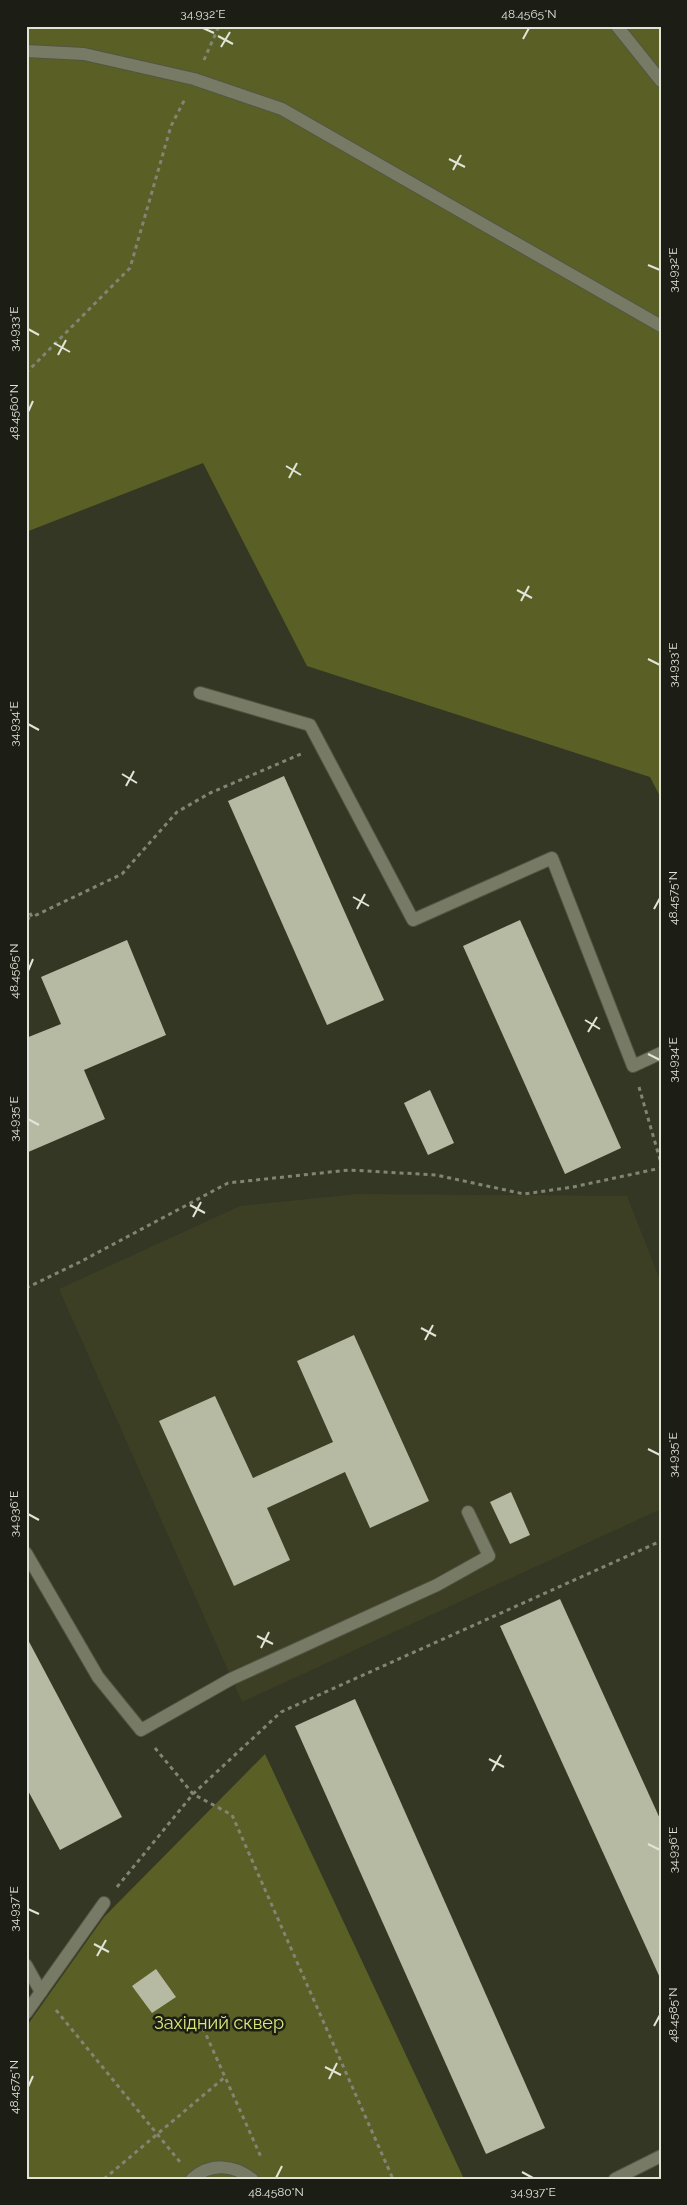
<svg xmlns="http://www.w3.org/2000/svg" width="687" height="2205" font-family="Raleway,sans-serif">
<rect width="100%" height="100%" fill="#343723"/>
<polygon fill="#3c3f24" points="357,1194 627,1196 661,1282 661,1509 242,1702 59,1289 240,1206"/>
<g fill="#5a6025">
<polygon points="26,26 661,26 661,798 650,777 307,666 203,463 26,532"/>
<polygon points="265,1754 464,2179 26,2179 26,2027 104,1917"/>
</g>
<g fill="#b6baa2">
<polygon points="284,776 384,1000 327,1025 228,801"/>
<polygon points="520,920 621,1148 565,1174 463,946"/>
<polygon points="127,940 166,1035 84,1070 105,1119 26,1153 26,1038 61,1024 41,977"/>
<polygon points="430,1090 454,1143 428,1155 404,1103"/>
<polygon points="354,1335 429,1501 370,1528 345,1472 267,1508 290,1560 234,1586 159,1421 215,1396 253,1478 333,1442 297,1361"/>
<polygon points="511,1492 530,1535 510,1544 490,1502"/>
<polygon points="560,1599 661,1821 661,1980 500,1626"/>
<polygon points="26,1636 122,1817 60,1850 26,1787"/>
<polygon points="355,1699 545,2128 486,2154 295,1726"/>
<polygon points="156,1969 176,1997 152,2013 132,1986"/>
</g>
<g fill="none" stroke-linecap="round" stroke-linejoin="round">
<g stroke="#535544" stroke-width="14">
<g id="lane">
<polyline points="26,51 84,54 194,79 282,109 661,326"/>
<polyline points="200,693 310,725 413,920 552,858 633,1066 661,1053"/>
<polyline points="26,1553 98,1677 141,1730 231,1679 437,1585 489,1556 468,1512"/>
<polyline points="26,1965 41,1992"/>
<polyline points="26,2013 104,1903"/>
<polyline points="615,2179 661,2156"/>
</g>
</g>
<g stroke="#535544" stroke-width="14">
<g id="street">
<polyline points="617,26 661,81"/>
<path d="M192 2179C210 2163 233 2164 252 2179"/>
</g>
</g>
<g stroke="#828575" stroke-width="3" stroke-dasharray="4 4" stroke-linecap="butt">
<polyline points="204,60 219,26"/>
<polyline points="26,373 130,268 171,126 185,99"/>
<polyline points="26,906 32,917 122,874 177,812 210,793 301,754"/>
<polyline points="26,919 32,917"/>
<polyline points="639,1087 661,1163"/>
<polyline points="26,1288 80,1262 228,1183 349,1170 436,1175 524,1194 573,1187 661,1168"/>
<polyline points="155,1748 193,1794 232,1815 393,2179"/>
<polyline points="117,1887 193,1794 281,1712 661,1541"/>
<polyline points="56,2010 180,2162"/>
<polyline points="203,2028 261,2157"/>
<polyline points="26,2176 30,2179"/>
<polyline points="104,2179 225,2077"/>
</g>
<use href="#lane" stroke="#777a64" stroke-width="12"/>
<use href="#street" stroke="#777a64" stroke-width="12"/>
</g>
<path fill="none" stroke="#e1e4d7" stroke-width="2" d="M203 28 214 33M218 36 233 44M523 39 529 28M221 47 230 32M449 159 465 167M453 170 461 155M648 265 660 270M28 329 39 335M54 343 70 352M58 355 66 340M28 412 33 401M286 466 301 475M289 478 297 463M517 590 532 598M521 601 529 586M648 659 660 665M28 724 39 730M122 774 137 783M126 786 134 771M353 897 369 906M357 909 365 894M654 909 660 898M28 971 33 959M585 1020 600 1029M588 1032 597 1017M648 1054 660 1060M28 1119 39 1125M190 1205 205 1213M193 1217 201 1202M421 1328 436 1336M425 1340 433 1325M648 1449 660 1455M28 1514 39 1520M257 1636 273 1644M261 1648 269 1632M489 1759 504 1767M492 1771 501 1755M648 1844 660 1850M28 1909 39 1914M94 1944 109 1952M97 1956 106 1940M654 2026 660 2015M325 2067 341 2075M329 2079 337 2063M28 2087 33 2076M522 2172 533 2178M276 2178 282 2166"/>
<g text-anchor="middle" stroke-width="5" stroke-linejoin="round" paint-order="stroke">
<g font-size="18" fill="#dbe878" stroke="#1c1e15">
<text x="219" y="2029">Західний сквер</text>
</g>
</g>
<rect width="687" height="2205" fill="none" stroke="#1c1e15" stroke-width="55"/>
<rect x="28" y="28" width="632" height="2150" fill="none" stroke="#e1e4d7" stroke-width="2"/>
<g font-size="12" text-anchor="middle" fill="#e1e4d7">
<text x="203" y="18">34.932°E</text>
<text x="529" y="18">48.4565°N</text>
<text transform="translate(673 270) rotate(-90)" y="4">34.932°E</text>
<text transform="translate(14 329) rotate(-90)" y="4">34.933°E</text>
<text transform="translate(14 412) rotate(-90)" y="4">48.4560°N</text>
<text transform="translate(673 665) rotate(-90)" y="4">34.933°E</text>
<text transform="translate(14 724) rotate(-90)" y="4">34.934°E</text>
<text transform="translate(673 898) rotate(-90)" y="4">48.4575°N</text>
<text transform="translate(14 971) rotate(-90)" y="4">48.4565°N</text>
<text transform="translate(673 1060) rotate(-90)" y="4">34.934°E</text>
<text transform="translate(14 1119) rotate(-90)" y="4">34.935°E</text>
<text transform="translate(673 1455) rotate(-90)" y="4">34.935°E</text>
<text transform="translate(14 1514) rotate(-90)" y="4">34.936°E</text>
<text transform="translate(673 1850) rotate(-90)" y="4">34.936°E</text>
<text transform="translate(14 1909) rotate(-90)" y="4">34.937°E</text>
<text transform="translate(673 2015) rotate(-90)" y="4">48.4585°N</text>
<text transform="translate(14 2087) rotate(-90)" y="4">48.4575°N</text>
<text x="276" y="2196">48.4580°N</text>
<text x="533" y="2196">34.937°E</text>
</g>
</svg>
